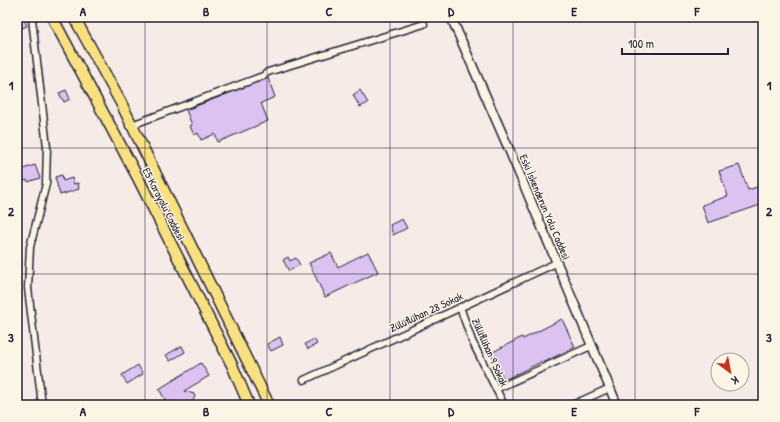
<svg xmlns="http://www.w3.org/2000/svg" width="780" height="422" font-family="'Patrick Hand',sans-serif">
<rect width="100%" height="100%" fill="#f6ebe7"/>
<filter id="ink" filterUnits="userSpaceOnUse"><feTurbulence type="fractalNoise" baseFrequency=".025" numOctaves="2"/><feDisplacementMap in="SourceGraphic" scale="8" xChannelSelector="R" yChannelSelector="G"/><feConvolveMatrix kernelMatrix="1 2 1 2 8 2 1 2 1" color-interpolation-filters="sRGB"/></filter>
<g filter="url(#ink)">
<g fill="#dcc2f1" stroke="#22223b">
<polygon points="23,17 27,26 17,30 17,19"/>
<polygon points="268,78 275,97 261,103 268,121 218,142 215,134 201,140 198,133 194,135 190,126 192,125 186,110"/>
<polygon points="66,90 70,99 64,102 59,93"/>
<polygon points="360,90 368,103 360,107 353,95"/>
<polygon points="35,165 40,178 28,182 27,180 24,181 20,170"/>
<polygon points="739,165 748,190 763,185 763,204 708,223 702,205 728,196 719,171"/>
<polygon points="62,175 63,181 72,178 74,184 78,183 79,189 60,195 55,177"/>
<polygon points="402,219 407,228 393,235 390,225"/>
<polygon points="368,252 378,272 325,297 309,263 331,253 338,267"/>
<polygon points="288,257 290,261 296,258 300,265 289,271 283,260"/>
<polygon points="562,319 575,347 544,362 543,361 504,380 491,353 522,337 523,339"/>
<polygon points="280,337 283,345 271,351 267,344"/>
<polygon points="314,339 317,344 308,349 305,344"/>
<polygon points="182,346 185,352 170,361 166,355"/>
<polygon points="201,363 209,376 184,391 194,394 195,397 193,400 195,405 168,405 159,389"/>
<polygon points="138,365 143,374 127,384 122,375"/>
</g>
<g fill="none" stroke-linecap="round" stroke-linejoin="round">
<g stroke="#22223b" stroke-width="9">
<g id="minor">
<polyline points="34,17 32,19 47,147 46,184 30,247 28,288 42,405"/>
<polyline points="129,126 263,76 268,72 424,24"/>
<polyline points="460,307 472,341 504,405"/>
<polyline points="304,380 556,263"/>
<polyline points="496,389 591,346"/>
<polyline points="572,405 610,388"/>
</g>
</g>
<g stroke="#22223b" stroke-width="11">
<polyline id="tertiary" points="451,17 508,147 617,405"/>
</g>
<g stroke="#22223b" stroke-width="13">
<g id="trunk">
<polyline points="52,17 139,180 232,365 249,405"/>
<polyline points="74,17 121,103 269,405"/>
</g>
</g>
<use href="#minor" stroke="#fcf5e5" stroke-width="6"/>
<use href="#tertiary" stroke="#fcf5e5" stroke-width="8"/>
<use href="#trunk" stroke="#fae180" stroke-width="10"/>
</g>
</g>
<path fill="none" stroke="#22223b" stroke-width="1" stroke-opacity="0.55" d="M145 17V405M267 17V405M390 17V405M513 17V405M635 17V405M17 148H763M17 274H763"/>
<g text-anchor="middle" stroke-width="3" stroke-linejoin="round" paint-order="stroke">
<g font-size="11" fill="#22223b" stroke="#fcf5e5">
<text transform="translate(164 204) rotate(63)" y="4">E5 Karayolu Caddesi</text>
<text transform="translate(545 207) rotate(67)" y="4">Eski İskenderun Yolu Caddesi</text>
<text transform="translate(426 312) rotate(-25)" y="4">Zülüflühan 28 Sokak</text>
<text transform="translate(490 352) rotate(66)" y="4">Zülüflühan 9 Sokak</text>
</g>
</g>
<rect width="780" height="422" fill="none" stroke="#fcf5e5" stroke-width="44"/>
<g transform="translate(730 372) rotate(148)"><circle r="19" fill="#fcf5e5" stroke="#a5a1a1"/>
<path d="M0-3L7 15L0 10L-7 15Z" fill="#c8321e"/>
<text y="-6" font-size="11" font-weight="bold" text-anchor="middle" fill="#22223b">K</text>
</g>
<path d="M622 48v6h106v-6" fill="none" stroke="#22223b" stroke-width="2"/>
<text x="628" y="48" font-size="12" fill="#22223b" stroke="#fcf5e5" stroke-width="3" paint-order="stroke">100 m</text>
<rect x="22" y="22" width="736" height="378" fill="none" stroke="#22223b" stroke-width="1.5"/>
<g font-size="13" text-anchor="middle" font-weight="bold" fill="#22223b">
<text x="83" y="16">A</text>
<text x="206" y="16">B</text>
<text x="329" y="16">C</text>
<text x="451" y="16">D</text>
<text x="574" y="16">E</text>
<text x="697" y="16">F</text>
<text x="11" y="90">1</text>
<text x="769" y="90">1</text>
<text x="11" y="216">2</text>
<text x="769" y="216">2</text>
<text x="11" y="342">3</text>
<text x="769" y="342">3</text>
<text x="83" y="416">A</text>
<text x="206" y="416">B</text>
<text x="329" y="416">C</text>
<text x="451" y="416">D</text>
<text x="574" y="416">E</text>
<text x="697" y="416">F</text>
</g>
</svg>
